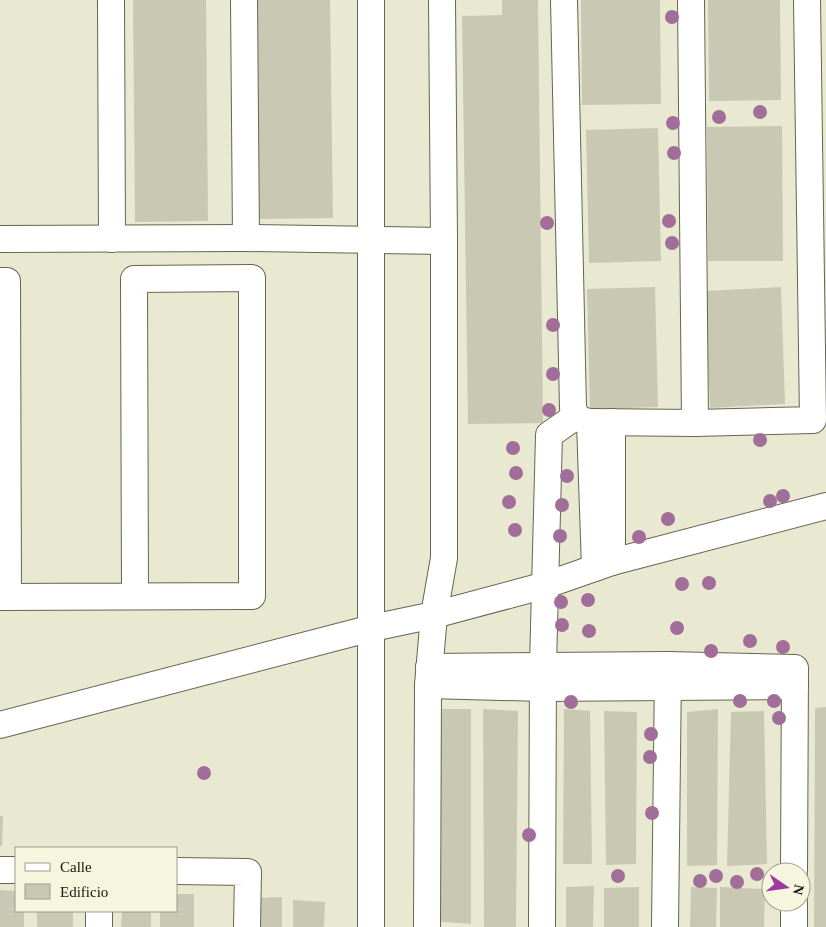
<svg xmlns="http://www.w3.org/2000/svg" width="826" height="927" font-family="'Times New Roman',serif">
<rect width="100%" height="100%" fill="#e9e9d2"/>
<g fill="#c9c9b3">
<polygon points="133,0 206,0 208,221 135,222"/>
<polygon points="256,0 330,0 333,218 259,219"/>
<polygon points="502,0 538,0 543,423 468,424 462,16 502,15"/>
<polygon points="581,0 660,0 661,104 582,105"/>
<polygon points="708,0 780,0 781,100 709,101"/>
<polygon points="782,126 783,261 708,261 707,127"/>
<polygon points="658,128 661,261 589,263 586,130"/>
<polygon points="655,287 658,407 590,409 587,289"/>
<polygon points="781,287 785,404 710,408 705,291"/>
<polygon points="826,707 826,927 814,927 815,708"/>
<polygon points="434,709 471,709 471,924 433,921"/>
<polygon points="483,709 518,711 516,927 484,927"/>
<polygon points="564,709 590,711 592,864 563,864"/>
<polygon points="718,709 717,865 687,866 687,712"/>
<polygon points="604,711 637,712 636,864 606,865"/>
<polygon points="764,711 767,864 727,866 731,712"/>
<polygon points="0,816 3,816 2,846 0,846"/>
<polygon points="594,886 593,927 566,927 566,887"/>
<polygon points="639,887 639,927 604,927 604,888"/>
<polygon points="691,887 717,888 716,927 690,927"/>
<polygon points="720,887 765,889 764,927 720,927"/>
<polygon points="0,890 16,891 16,911 24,911 24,927 0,927"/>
<polygon points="176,894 194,894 194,927 160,927 160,911 176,911"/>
<polygon points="282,897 282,927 253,927 254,898"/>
<polygon points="293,900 325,902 324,927 293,927"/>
<rect x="37" y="911" width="36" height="16"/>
<polygon points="122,911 151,911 151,927 121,927"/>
</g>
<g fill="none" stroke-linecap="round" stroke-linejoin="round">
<g stroke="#656551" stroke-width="28">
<g id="minor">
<polyline points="111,0 112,239"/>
<polyline points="244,0 246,238"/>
<polyline points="371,0 371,927"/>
<path d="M564 0 573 408C577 419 579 420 590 422L595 568"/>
<polyline points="691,0 695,423"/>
<polyline points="0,239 246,238 444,241"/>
<polyline points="0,281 7,281 8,597"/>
<polyline points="590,422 695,423 813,420 807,0"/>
<polyline points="612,422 612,562"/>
<polyline points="0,597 252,596 252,278 134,279 135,596"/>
<polyline points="429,667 668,665 795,668 794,872"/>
<polyline points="428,685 543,688 795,686"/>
<polyline points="0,725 372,628 434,615 546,585 612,562 826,506"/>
<polyline points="0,870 16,870"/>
<polyline points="176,871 248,872 247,927"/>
<polyline points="99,927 99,911"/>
<polyline points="427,927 428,685 434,615 444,558 444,241 442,0"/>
<polyline points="542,927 543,666 549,435 576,416"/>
<polyline points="665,927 668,671"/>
<polyline points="794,927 794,902"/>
</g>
</g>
<use href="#minor" stroke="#fff" stroke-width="26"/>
</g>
<g fill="#a06e98">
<circle cx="672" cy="17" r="7"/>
<circle cx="760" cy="112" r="7"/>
<circle cx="719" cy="117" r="7"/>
<circle cx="673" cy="123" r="7"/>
<circle cx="674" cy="153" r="7"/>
<circle cx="669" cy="221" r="7"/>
<circle cx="547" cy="223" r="7"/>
<circle cx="672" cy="243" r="7"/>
<circle cx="553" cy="325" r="7"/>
<circle cx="553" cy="374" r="7"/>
<circle cx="549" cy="410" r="7"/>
<circle cx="760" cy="440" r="7"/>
<circle cx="513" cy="448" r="7"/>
<circle cx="516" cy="473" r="7"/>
<circle cx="567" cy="476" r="7"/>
<circle cx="783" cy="496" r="7"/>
<circle cx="770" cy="501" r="7"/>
<circle cx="509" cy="502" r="7"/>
<circle cx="562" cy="505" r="7"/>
<circle cx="668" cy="519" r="7"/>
<circle cx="515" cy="530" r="7"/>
<circle cx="560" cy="536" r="7"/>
<circle cx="639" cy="537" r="7"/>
<circle cx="709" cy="583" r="7"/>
<circle cx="682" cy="584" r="7"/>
<circle cx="588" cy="600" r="7"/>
<circle cx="561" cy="602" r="7"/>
<circle cx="562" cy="625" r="7"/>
<circle cx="677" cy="628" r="7"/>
<circle cx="589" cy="631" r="7"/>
<circle cx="750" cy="641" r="7"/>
<circle cx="783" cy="647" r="7"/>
<circle cx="711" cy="651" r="7"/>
<circle cx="740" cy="701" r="7"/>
<circle cx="774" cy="701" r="7"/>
<circle cx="571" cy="702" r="7"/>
<circle cx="779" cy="718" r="7"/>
<circle cx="651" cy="734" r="7"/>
<circle cx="650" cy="757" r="7"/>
<circle cx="204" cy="773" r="7"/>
<circle cx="652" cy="813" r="7"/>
<circle cx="529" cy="835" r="7"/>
<circle cx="757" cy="874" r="7"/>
<circle cx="618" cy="876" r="7"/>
<circle cx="716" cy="876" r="7"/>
<circle cx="700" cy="881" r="7"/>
<circle cx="737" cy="882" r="7"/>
</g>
<rect x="15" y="847" width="162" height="65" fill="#f6f6df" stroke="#9c9c8b"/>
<rect x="25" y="863" width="25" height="8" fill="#ffffff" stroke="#9c9c8b"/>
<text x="60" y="872" font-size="15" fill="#16160e">Calle</text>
<rect x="25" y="884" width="25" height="15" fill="#c9c9b3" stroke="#9c9c8b"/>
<text x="60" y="897" font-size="15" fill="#16160e">Edificio</text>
<g transform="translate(786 887) rotate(103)"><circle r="24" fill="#f6f6df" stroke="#9c9c8b"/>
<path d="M0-4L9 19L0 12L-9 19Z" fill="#9d3ba2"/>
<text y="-8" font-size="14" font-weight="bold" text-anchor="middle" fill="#16160e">N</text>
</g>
</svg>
